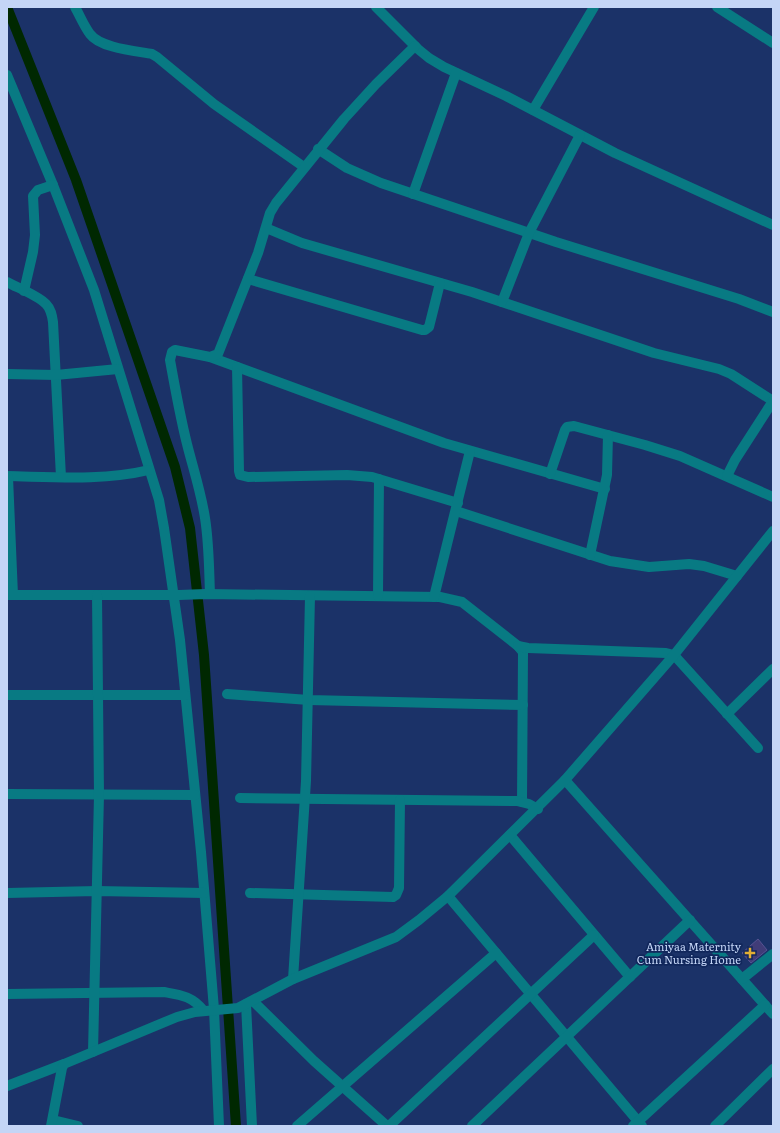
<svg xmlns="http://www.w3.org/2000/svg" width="780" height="1133" font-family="Literata,serif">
<rect width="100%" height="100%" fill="#1b3268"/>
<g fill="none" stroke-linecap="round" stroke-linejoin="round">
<polyline stroke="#002801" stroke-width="10" points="7,7 76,180 175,467 190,528 204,655 236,1126"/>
</g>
<polygon fill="#403c78" stroke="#565392" points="758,939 767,950 751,963 742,953"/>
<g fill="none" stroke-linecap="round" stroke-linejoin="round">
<g stroke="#087a83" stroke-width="10">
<path d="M75 7C80 16 84 26 90 34 100 48 136 51 152 54L157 57 214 104 304 167"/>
<polyline points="376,7 418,49 429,58 444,67 506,96 615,153 773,225"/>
<polyline points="717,7 773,43"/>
<polyline points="7,75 53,185 94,290 159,500 164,528 180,640 201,852 214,1009 219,1126"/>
<polyline points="533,110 594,7"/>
<polyline points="318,149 347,168 381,183 556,242 739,299 773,312"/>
<polyline points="413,194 456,73"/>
<polyline points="266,228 302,243 472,292 654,353 719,369 731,374 773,401"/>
<polyline points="248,279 422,330 425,330 429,327 440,283"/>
<path d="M7 282C18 288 37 295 46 304 51 309 52 315 53 322L61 477"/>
<polyline points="24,291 33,252 35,235 33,196 38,190 53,185"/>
<polyline points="502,302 529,233 580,135"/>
<polyline points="210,357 444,443 605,489"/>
<polyline points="237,367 239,471 240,475 248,477 347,475 372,477 458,503"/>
<polyline points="7,374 56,375 118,369"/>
<polyline points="550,474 565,430 567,427 574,426 645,445 680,456 773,497"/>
<path d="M7 476C54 477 103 481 149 470"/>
<polyline points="727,476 735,460 773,401"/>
<polyline points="8,477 13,595"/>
<polyline points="456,511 610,561 649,567 689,564 704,566 737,576"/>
<polyline points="590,555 607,475 608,435"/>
<path d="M210 594C209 568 209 543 205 518 201 492 193 468 187 444 180 416 175 388 170 360L172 352 175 350 210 357 218 354 258 253 270 213 276 203 344 119 376 84 415 46"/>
<polyline points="7,595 179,595 206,594 440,597 462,602 518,646 523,652 522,802"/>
<polyline points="378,596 379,479"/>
<polyline points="434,597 470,451"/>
<polyline points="518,646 528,648 666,653 674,655 758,748"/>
<polyline points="227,694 309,700 523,705"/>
<polyline points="7,695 185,695"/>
<polyline points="727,714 773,669"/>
<polyline points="565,780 773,1014"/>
<polyline points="7,794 195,795"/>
<polyline points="240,798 517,801 529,804 538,809"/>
<polyline points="510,835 630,977"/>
<polyline points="7,893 97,891 204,893"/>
<polyline points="250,893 393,897 396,895 399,888 400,800"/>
<polyline points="448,896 642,1126"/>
<polyline points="293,979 306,781 310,596"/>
<polyline points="742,979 773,954"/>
<path d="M7 994 164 992C181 995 192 996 204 1011"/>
<polyline points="253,1001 314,1061 387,1126"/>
<polyline points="246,1004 252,1126"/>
<polyline points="93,1052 99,795 97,595"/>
<polyline points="7,1086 64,1064"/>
<polyline points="53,1120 78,1126"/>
<polyline points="51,1126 62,1068 64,1064 177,1017 195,1012 238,1008 293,979 396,937 419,920 448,896 565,780 674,655 773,531"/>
<polyline points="297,1126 496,953"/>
<polyline points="389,1126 594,935"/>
<polyline points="472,1126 690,920"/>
<polyline points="633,1126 765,1005"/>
<polyline points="715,1126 773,1069"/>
</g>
</g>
<path fill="#e2af34" stroke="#11275c" stroke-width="1.5" d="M748 947h4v4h4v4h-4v4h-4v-4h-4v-4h4z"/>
<g text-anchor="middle" stroke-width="3.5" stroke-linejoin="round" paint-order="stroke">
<g font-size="11" fill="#c4d5f6" stroke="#11275c" text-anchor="end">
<text x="741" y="951">Amiyaa Maternity<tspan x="741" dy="13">Cum Nursing Home</tspan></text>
</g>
</g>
<rect width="780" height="1133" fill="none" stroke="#c4d5f6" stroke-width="16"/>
</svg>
